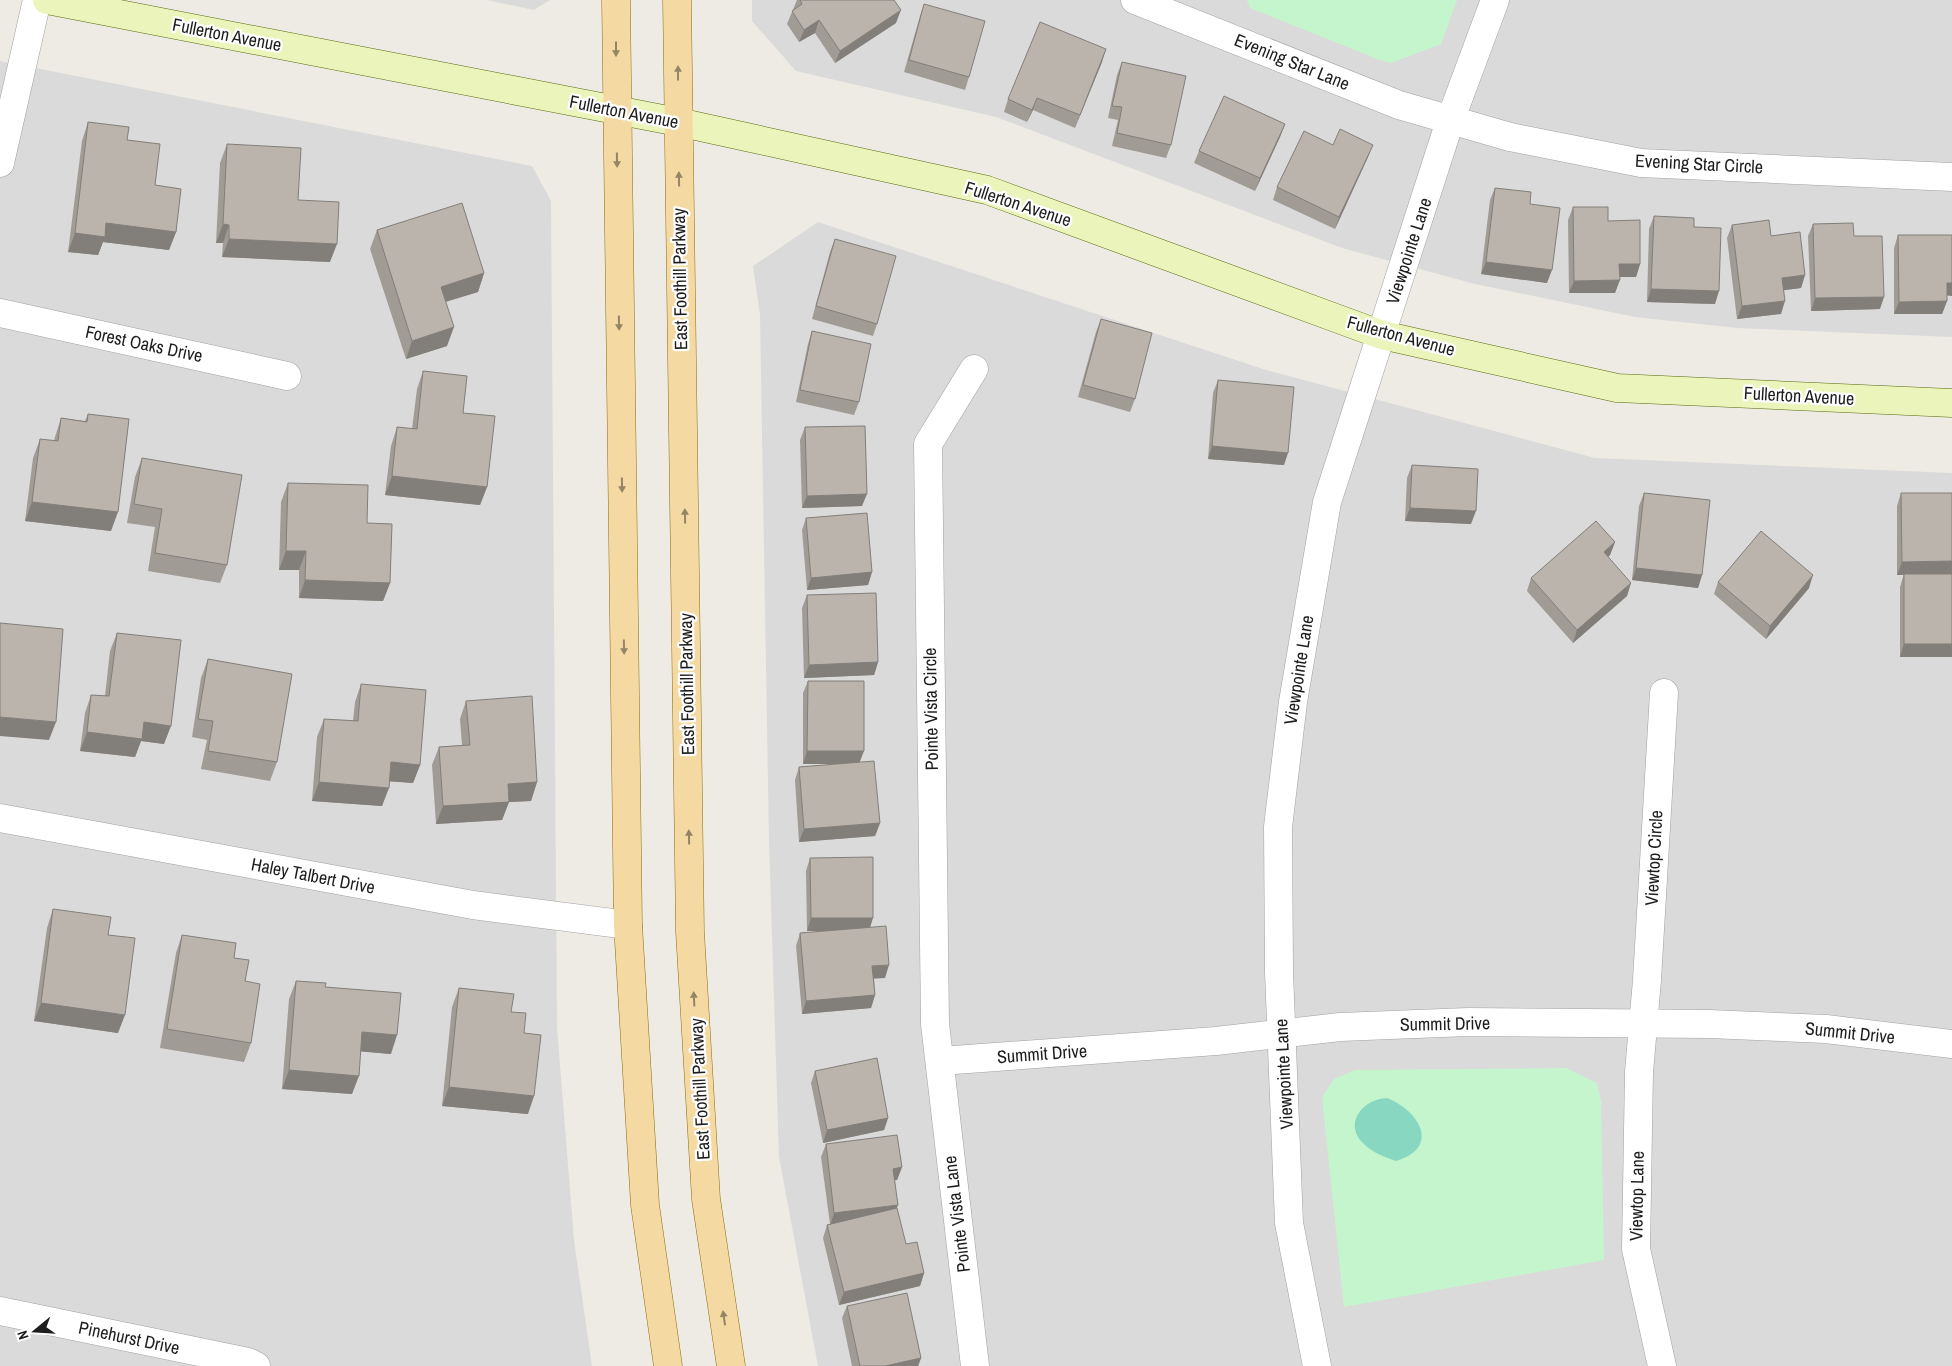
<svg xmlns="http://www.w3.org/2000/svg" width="1952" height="1366" font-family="'Archivo Narrow',sans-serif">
<rect width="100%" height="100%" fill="#eeebe4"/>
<g fill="#dbdada">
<polygon points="487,0 550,0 534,10"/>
<polygon points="752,0 1952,0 1952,337 1737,328 1635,317 1475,284 1342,248 996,117 796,71 752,21"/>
<polygon points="0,61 532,166 551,201 557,1027 574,1240 592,1366 0,1366"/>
<polygon points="818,222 1263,369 1595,458 1952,473 1952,1366 818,1366 779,1157 769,841 760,315 753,266"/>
</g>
<g fill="#c4f5cd">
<polygon points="1247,0 1457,0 1441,44 1391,63 1380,60 1250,8"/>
<polygon points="1566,1068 1597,1083 1601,1101 1604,1260 1344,1307 1322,1097 1334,1079 1355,1070"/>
</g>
<path fill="#88d7c1" d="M1387 1098C1420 1111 1441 1148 1396 1161 1385 1157 1373 1153 1365 1145 1342 1125 1362 1099 1387 1098Z"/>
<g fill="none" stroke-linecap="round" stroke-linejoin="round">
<g stroke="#a1a1a1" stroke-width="29">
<g id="minor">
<polyline points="1135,0 1399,105 1510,137 1641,163 1952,177"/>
<polyline points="0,163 37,0"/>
<polyline points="0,313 287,376"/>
<polyline points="974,369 928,444 935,1024 975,1366"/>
<polyline points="0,818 473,905 628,925"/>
<polyline points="940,1061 1216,1041 1340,1027 1468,1022 1709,1024 1826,1029 1952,1044"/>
<polyline points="0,1311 248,1362 256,1366"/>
<polyline points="1317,1366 1289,1223 1279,972 1278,827 1293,702 1327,502 1450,121 1495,0"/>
<polyline points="1662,1366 1636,1249 1639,1072 1647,980 1664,693"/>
</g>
</g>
<g stroke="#576b0d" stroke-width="29">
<polyline id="secondary" points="47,0 678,122 987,190 1382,335 1617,388 1952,403"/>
</g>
<g stroke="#8b6e0c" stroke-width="29">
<g id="primary">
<polyline points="616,0 628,925 645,1205 668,1366"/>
<polyline points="677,0 690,932 706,1199 731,1366"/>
</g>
</g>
<use href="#minor" stroke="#fff" stroke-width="28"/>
<use href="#secondary" stroke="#ebf4bb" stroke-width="28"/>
<use href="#primary" stroke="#f4daa2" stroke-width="28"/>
</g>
<g fill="#a09b95">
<polygon points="797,0 800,0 896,23 835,63 815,33 799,42 787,24"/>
<polygon points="924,4 969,77 965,90 904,72 920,16"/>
<polygon points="1102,62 1075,128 1033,110 1027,122 1004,112 1008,99"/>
<polygon points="1122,62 1171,145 1166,158 1112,146 1118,120 1108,118 1117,75"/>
<polygon points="88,122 127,140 155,185 176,232 169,250 103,242 98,255 68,252 82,141"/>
<polygon points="1285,124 1280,137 1255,191 1194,163 1199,151"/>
<polygon points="227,144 298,200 330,262 222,257 223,243 216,243 220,163"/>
<polygon points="1333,145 1368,157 1335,229 1273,200 1277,187"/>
<polygon points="1495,188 1530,204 1547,283 1481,274 1490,200"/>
<polygon points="1573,207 1608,221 1640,264 1636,277 1620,277 1615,293 1569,293 1568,220"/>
<polygon points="1654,216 1694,227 1715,304 1647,302 1649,229"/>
<polygon points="1813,224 1854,236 1880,309 1811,311 1808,236"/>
<polygon points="1732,225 1771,236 1805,275 1801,288 1784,290 1781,314 1737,319 1727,238"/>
<polygon points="377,230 484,273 478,292 446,302 447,346 406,359 370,249"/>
<polygon points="1898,235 1947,296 1947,301 1942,314 1894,314 1894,248"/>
<polygon points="835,239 877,324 873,336 812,319 830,252"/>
<polygon points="1101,319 1135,399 1130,412 1078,397 1096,332"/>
<polygon points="812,331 859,402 854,415 796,402 808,344"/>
<polygon points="423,371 463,413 487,487 480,505 385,495 391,446 397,427 412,429 417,389"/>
<polygon points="1218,380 1284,465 1208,459 1213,393"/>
<polygon points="88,414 111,531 25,521 33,458 40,439 54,441 55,437 61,418 85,421"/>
<polygon points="805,427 862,506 802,508 800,440"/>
<polygon points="142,458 227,565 220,583 148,571 155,527 127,523 135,477"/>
<polygon points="1412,465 1471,524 1405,521 1407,478"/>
<polygon points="288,483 367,523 390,583 383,601 299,598 299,570 279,570 281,502"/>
<polygon points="1644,493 1702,575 1698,588 1632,580 1639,506"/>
<polygon points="1901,493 1952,574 1952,657 1900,657 1900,587 1904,574 1897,575 1897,506"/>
<polygon points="806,518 872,572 868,585 807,590 802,530"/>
<polygon points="1615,542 1610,555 1608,557 1627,596 1573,643 1527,591 1531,578"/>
<polygon points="1718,582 1809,588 1766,639 1714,594"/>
<polygon points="807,595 878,662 874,675 804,678 802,608"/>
<polygon points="117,633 164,744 141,741 135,757 80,751 85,713 91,695 105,696 110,651"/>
<polygon points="208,659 277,762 270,781 201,769 207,740 192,737 201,678"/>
<polygon points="808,681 860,762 880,823 875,836 799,842 795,780 799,767 840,764 803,764 803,693"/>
<polygon points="361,684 420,765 413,783 389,781 382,806 312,801 317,737 324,719 353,721 355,702"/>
<polygon points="466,701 537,782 531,801 509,802 502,820 436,824 432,765 439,747 462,745 460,719"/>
<polygon points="810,858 870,927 885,978 874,978 875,995 871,1008 802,1014 796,946 800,933 827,931 807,931 806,871"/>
<polygon points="53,909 108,935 118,1033 34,1021 47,928"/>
<polygon points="182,935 234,958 245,981 251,1043 244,1062 160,1048 176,953"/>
<polygon points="296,981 325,987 391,1054 360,1051 352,1094 282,1089 289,999"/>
<polygon points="459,988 511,1012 524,1033 528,1114 442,1106 452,1007"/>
<polygon points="815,1071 888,1118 884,1130 823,1143 811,1083"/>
<polygon points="826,1144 902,1167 897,1180 895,1180 896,1209 906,1244 924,1273 920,1286 839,1305 823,1238 827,1225 830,1224 821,1157"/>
<polygon points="847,1306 921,1358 918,1366 852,1366 842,1318"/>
</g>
<g fill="#827e79">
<polygon points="901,10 896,23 835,63 840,51"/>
<polygon points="819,20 815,33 799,42 804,30"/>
<polygon points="1106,49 1102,62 1075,128 1080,115"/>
<polygon points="1037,98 1033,110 1027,122"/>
<polygon points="1285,124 1280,137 1255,191 1260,178"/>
<polygon points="1373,145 1368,157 1335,229 1339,217"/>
<polygon points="106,223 176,232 169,250 103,242 98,255 68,252 75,233"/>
<polygon points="223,224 229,225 223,243 216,243"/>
<polygon points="229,239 337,244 330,262 222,257"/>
<polygon points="1486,262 1552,270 1547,283 1481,274"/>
<polygon points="1619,264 1640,264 1636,277 1615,277"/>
<polygon points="484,273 478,292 434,305 441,287"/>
<polygon points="1805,275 1801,288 1778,291 1782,278"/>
<polygon points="1620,280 1615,293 1569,293 1574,281"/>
<polygon points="1947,283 1952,283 1952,296 1942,295"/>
<polygon points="1651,289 1719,291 1715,304 1647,302"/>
<polygon points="1884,297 1880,309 1811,311 1815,298"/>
<polygon points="1785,301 1781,314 1737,319 1742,306"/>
<polygon points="1947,301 1942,314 1894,314 1899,302"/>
<polygon points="454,327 447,346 406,359 412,341"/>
<polygon points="1212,446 1288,453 1284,465 1208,459"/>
<polygon points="392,476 487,487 480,505 385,495"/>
<polygon points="867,494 862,506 802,508 807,496"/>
<polygon points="32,502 118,512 111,531 25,521"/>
<polygon points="1410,508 1476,511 1471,524 1405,521"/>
<polygon points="1615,542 1610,555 1599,565 1604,552"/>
<polygon points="286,551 306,551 299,570 279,570"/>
<polygon points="1952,561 1952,574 1897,575 1902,562"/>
<polygon points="1636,568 1702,575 1698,588 1632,580"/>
<polygon points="872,572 868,585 807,590 811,578"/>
<polygon points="1813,575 1809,588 1766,639 1770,626"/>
<polygon points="305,580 390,583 383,601 299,598"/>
<polygon points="1631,583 1627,596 1573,643 1577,630"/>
<polygon points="1904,644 1952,644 1952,657 1900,657"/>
<polygon points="878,662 874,675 804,678 809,665"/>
<polygon points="0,717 56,722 49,740 0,736"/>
<polygon points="144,722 171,726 164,744 141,741 135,757 80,751 87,732"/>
<polygon points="807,751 864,751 859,764 803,764"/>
<polygon points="391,762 420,765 413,783 384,781"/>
<polygon points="319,782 389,788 382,806 312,801"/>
<polygon points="537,782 531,801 509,802 502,820 436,824 443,806 508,784"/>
<polygon points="880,823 875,836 799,842 804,829"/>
<polygon points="811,918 873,918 869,931 807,931"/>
<polygon points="889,965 885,978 868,979 872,966"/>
<polygon points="875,995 871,1008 802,1014 806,1001"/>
<polygon points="41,1003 125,1015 118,1033 34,1021"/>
<polygon points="362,1032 397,1035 391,1054 355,1051"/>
<polygon points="289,1070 359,1076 352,1094 282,1089"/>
<polygon points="449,1087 534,1096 528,1114 442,1106"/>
<polygon points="888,1118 884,1130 823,1143 827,1130"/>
<polygon points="902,1167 897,1180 889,1181 893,1169"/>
<polygon points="898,1205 893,1218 830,1226 834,1213"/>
<polygon points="924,1273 920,1286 839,1305 844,1292"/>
<polygon points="921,1358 918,1366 885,1366"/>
</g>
<g fill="#bab4ad" stroke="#827e79">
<polygon points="800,0 894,0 901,10 840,51 819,20 804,30 792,11 802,4"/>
<polygon points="924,4 985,21 969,77 909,60"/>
<polygon points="1040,22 1106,49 1080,115 1037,98 1032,110 1008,99"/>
<polygon points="1122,62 1186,76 1171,145 1117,133 1122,107 1112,106"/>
<polygon points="1224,96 1285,124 1260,178 1199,151"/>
<polygon points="88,122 129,127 127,140 160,144 155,185 181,189 176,232 106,223 105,237 75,233"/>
<polygon points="1340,129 1373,145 1339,217 1277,187 1304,131 1333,145"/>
<polygon points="227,144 301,148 298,200 339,202 337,244 229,239 229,225 223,224"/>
<polygon points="1495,188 1531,192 1530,204 1560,208 1552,270 1486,262"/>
<polygon points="462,203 484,273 441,287 454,327 412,341 377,230"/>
<polygon points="1573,207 1608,207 1608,221 1640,220 1640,264 1619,264 1620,280 1574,281"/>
<polygon points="1654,216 1694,218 1694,227 1721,228 1719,291 1651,289"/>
<polygon points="1769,220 1771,236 1800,232 1805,275 1782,278 1785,301 1742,306 1732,225"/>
<polygon points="1853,223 1854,236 1882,236 1884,297 1815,298 1813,224"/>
<polygon points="1898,235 1952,235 1952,283 1947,283 1947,301 1899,302"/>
<polygon points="835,239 896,256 877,324 816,306"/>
<polygon points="1101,319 1152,333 1135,399 1083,385"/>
<polygon points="812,331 871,344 859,402 800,390"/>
<polygon points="423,371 467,376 463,413 495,416 487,487 392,476 397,427 417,429"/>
<polygon points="1218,380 1294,387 1288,453 1212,446"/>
<polygon points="88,414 129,419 118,512 32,502 40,439 58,441 61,418 87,422"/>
<polygon points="865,426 867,494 807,496 805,427"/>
<polygon points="142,458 242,475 227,565 155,553 162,509 134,504"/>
<polygon points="1412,465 1478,469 1476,511 1410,508"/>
<polygon points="288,483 368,485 367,523 392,524 390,583 305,580 306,551 286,551"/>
<polygon points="1644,493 1710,500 1702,575 1636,568"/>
<polygon points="1901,493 1952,493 1952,561 1902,562"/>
<polygon points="867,513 872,572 811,578 806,518"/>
<polygon points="1596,521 1615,542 1604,552 1631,583 1577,630 1531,578"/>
<polygon points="1761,531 1813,575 1770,626 1718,582"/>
<rect x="1904" y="574" width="48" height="70"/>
<polygon points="876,593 878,662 809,665 807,595"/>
<polygon points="0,623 63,629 56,722 0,717"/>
<polygon points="117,633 181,640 171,726 144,722 142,739 87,732 91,695 109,696"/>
<polygon points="208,659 292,674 277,762 208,751 213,721 198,719"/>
<polygon points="808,681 864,681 864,751 807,751"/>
<polygon points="361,684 426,690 420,765 391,762 389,788 319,782 324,719 358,721"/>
<polygon points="532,696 537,782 508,784 509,802 443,806 439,747 470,745 466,701"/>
<polygon points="874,761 880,823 804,829 799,767"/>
<polygon points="873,857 873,918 811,918 810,858"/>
<polygon points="53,909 111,917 108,935 135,938 125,1015 41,1003"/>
<polygon points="886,926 889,965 872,966 875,995 806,1001 800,933"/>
<polygon points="182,935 236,943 234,958 249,960 245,981 260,984 251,1043 167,1029"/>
<polygon points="296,981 326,983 325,987 401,993 397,1035 362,1032 359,1076 289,1070"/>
<polygon points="459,988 514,994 511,1012 526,1013 524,1033 541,1035 534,1096 449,1087"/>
<polygon points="877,1058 888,1118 827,1130 815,1071"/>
<polygon points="897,1135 902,1167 893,1169 898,1205 834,1213 826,1144"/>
<polygon points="897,1208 906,1244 917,1242 924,1273 844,1292 827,1225"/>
<polygon points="907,1293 921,1358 885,1366 860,1366 847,1306"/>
</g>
<defs><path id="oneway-solid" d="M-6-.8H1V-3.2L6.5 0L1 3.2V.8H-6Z" transform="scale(1.25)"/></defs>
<g fill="#938566">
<use href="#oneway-solid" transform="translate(616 49) rotate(90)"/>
<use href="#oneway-solid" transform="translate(678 73) rotate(-90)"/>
<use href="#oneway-solid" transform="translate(617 160) rotate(89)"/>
<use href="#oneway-solid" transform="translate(679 179) rotate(-91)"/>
<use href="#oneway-solid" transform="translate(619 323) rotate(89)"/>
<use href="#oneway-solid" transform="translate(622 485) rotate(89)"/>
<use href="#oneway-solid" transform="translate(685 516) rotate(-91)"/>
<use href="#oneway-solid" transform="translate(624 647) rotate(89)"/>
<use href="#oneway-solid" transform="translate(689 837) rotate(-91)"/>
<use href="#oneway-solid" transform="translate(694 999) rotate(-93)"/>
<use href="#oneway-solid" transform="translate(724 1318) rotate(-98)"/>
</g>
<g text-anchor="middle" stroke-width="4.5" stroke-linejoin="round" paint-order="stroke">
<g font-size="18" fill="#1d1d1d" stroke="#fff">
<text transform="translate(227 35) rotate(11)" y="6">Fullerton Avenue</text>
<text transform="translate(1292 62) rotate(22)" y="6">Evening Star Lane</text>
<text transform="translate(624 112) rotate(11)" y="6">Fullerton Avenue</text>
<text transform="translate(1699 164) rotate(3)" y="6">Evening Star Circle</text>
<text transform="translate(1018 204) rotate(18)" y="6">Fullerton Avenue</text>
<text transform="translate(1409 251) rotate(-72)" y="6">Viewpointe Lane</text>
<text transform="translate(680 279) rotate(-91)" y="6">East Foothill Parkway</text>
<text transform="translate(1401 336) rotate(15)" y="6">Fullerton Avenue</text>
<text transform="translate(144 344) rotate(12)" y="6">Forest Oaks Drive</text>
<text transform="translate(1799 396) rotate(3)" y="6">Fullerton Avenue</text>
<text transform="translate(1299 670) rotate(-81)" y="6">Viewpointe Lane</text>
<text transform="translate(687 684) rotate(-91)" y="6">East Foothill Parkway</text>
<text transform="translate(931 709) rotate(-91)" y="6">Pointe Vista Circle</text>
<text transform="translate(1654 858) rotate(-87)" y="6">Viewtop Circle</text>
<text transform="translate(313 876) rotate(11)" y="6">Haley Talbert Drive</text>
<text transform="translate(1445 1024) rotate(-1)" y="6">Summit Drive</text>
<text transform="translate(1850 1033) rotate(6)" y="6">Summit Drive</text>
<text transform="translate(1042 1054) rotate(-4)" y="6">Summit Drive</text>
<text transform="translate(1284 1074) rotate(-93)" y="6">Viewpointe Lane</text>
<text transform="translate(700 1089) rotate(-93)" y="6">East Foothill Parkway</text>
<text transform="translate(1637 1196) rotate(-89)" y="6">Viewtop Lane</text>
<text transform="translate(957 1214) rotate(-97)" y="6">Pointe Vista Lane</text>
<text transform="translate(129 1338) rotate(12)" y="6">Pinehurst Drive</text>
</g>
</g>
<g transform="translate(35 1331) rotate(252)" stroke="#ffffff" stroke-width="4" paint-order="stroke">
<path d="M0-4L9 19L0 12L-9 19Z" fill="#1d1d1d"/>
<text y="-8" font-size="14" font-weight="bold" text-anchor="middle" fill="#1d1d1d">N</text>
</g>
</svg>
